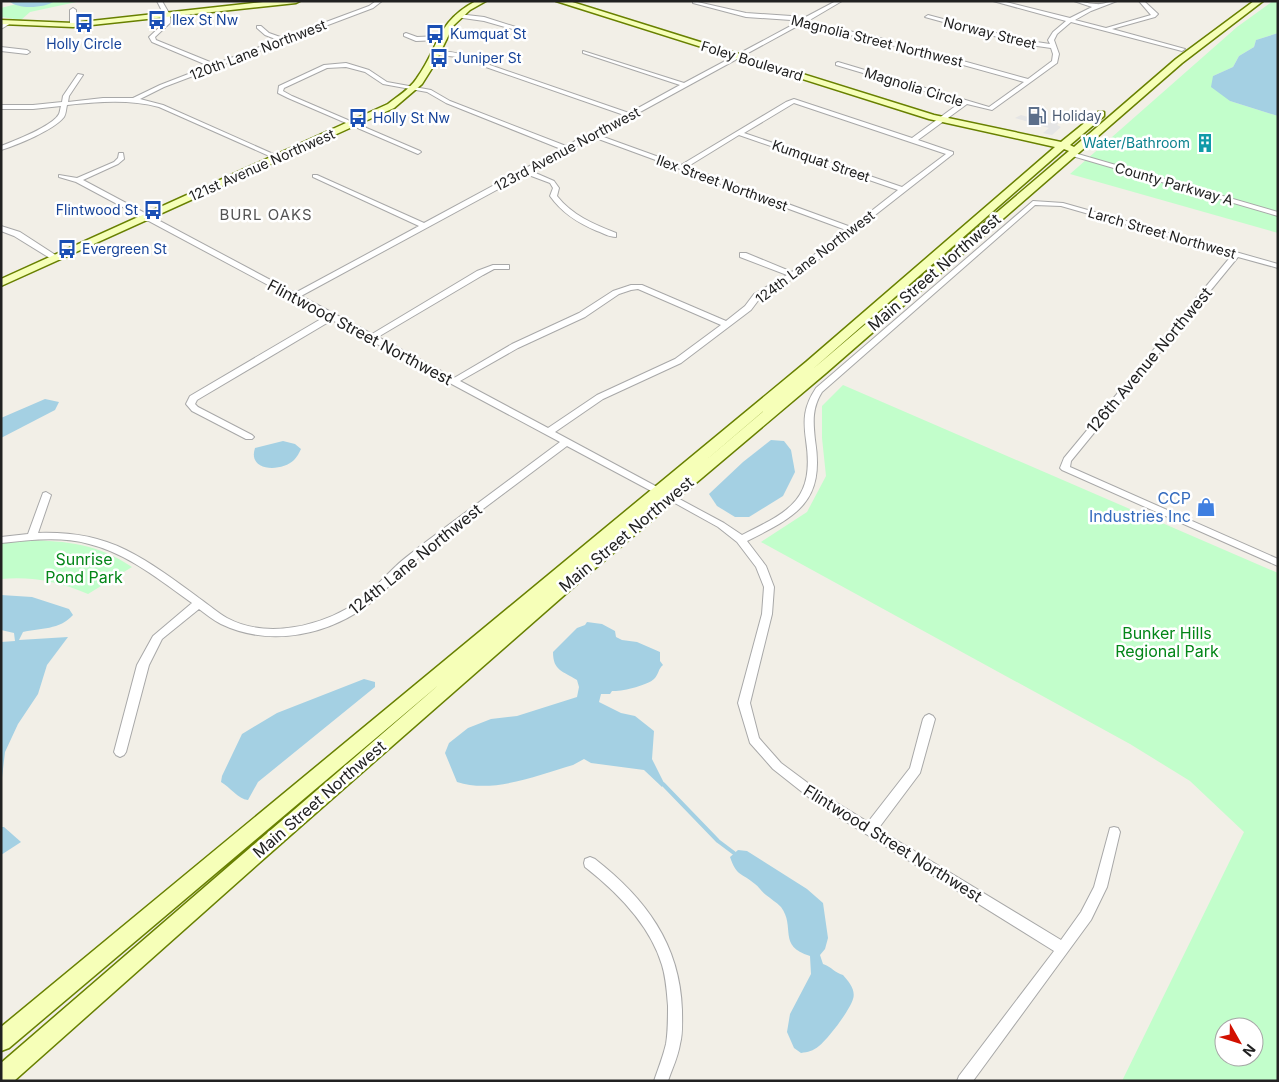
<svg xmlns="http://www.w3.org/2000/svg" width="1279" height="1082" font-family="Inter,sans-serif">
<rect width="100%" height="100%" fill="#f2efe7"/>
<g fill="#c2fecb" fill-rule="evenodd">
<polygon points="28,1 81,1 30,12 21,20 1,17 1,8"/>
<polygon points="1273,1 1278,1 1278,33 1256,40 1254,47 1239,56 1233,67 1213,76 1230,101 1278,116 1278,233 1070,174 1237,27"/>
<path d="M843 385 1278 573V1081H1122L1244 832 1190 781 1130 744 761 542 807 512 826 476 822 438V406ZM1224 1027H1254V1057H1224Z"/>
<path d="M28 540C67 541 98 544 132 567L88 594C60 582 32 576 1 579V543Z"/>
</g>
<polygon fill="#e5e5e5" points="1021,115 1050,123 1054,121 1059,122 1057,125 1061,127 1052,135 1043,133 1049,128 1015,118"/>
<g fill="#a4d0e3">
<polygon points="1278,33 1278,116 1230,101 1211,87 1213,76 1233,67 1239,56 1254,47 1256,40"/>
<polygon points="45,399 59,402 55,410 1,438 1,418"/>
<polygon points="771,440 784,441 791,450 795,472 783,496 749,517 735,517 717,506 709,494 743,462"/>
<path d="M283 441 295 444 301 449C299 453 297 457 294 460 282 472 247 472 255 448Z"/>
<path d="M1 595 32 597 69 609 73 615C60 630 40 628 23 632L19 640 68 637 47 665 38 694 18 724 5 752 1 786V642L15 641 14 633 1 630Z"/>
<path d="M587 622 602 624 615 631 616 637 622 640 637 642 660 652V661L663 665C658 669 659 674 654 679 648 685 621 692 612 691L610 694H601L599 702 621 713 635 716 654 731 652 759 664 783 662 787 644 770 591 763 584 759 573 765C537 775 494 794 457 782L445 753 449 743 468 728 491 719 517 716 577 697 579 687 577 680C563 671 553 671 553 652L577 628 585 625Z"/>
<path d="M364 679 375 682V687L258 782 248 800C238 799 230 787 221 782L222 776 242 734 277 713Z"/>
<polygon points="1,827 4,827 21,842 1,855"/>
<path d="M738 850 747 851 807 889 823 903 828 938 825 949 820 955 823 964C832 967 835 973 843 975 849 982 856 990 853 999 850 1010 828 1039 819 1046 813 1051 808 1052 801 1053L794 1048 787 1032 790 1014 811 974 810 956C777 946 796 927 781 907 776 902 771 899 766 895 762 892 759 887 755 884 741 872 737 877 730 857Z"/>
</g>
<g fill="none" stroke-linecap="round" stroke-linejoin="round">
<polyline stroke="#a4d0e3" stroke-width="4" points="663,784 718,841 734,853"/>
<path fill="#a4d0e3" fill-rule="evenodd" d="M9 1H55C45 8 18 10 9 1Z"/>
<g stroke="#a8a8a8" stroke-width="2">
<g id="street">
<path d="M157 1H162L170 15V23L155 37 156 40 215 64 278 40 265 35 257 28V26H261L269 33 283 38 369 6 376 1H382L373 8 164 87 140 99 163 105 280 157V159H276L159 107C128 99 98 102 67 105 66 109 66 114 64 117 54 130 17 145 1 150V146C14 141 53 126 59 114 60 112 60 109 61 106L33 109H1V105H33L62 102 63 96 78 74 83 75 69 96 68 102 103 98H133L160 85 209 66 152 42 149 37 164 23V15Z"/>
<path d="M693 1 746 13 791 16 802 19 836 1H842L808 21 843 30 869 35 1028 79 1052 61 1053 54 1051 48 1023 44 925 17 928 15 1023 40 1050 44 1048 40 1053 32 1066 21 993 1H1002L1070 18 1092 7 1074 1C1081 1 1088 4 1096 4 1102 5 1110 1 1117 1L1091 11 1075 20 1106 28 1151 15 1139 1H1144L1158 14 1155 17 1112 29 1185 49 1182 51 1071 22 1057 34 1054 40 1059 54 1057 63 992 110 967 104 918 140 953 152V154L796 277 760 298 751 310 681 363 603 399 555 432 661 489 663 491 661 493H655L567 446 427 551C419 558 410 564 403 571 393 581 384 592 373 601 331 635 271 648 221 624 213 620 206 614 199 609L162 639 149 665 126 752 124 755 120 757 116 755 114 752 137 665 153 636 192 603C161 581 127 553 89 544 61 536 30 540 1 543V537L28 534 43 493 46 492 51 495 38 533C69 532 98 536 126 550 152 563 176 581 199 598 209 605 218 613 227 618 264 638 313 628 348 608 367 597 380 581 396 566 403 559 412 553 419 547L560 442 332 320 197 400 195 404 198 407 252 435 254 437 252 439H246L192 411 186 404 190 396 326 316 76 182 59 177V175L77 178 114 162 118 158 119 153H123L124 159 118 164 83 180 295 293 419 226 313 177V175H317L424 223 561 149 446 103 427 92 383 84 365 72 346 67 327 68 284 88 283 91 292 96 420 151 421 152 418 154 288 98 278 93 279 86 324 65 346 63 369 70 387 82 431 90 450 101 566 146 624 115 483 66C465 57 454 56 434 55L431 53 432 52C452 50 469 55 487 64L629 113 680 85 583 53V51L684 83 798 22 791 20 746 17 693 3ZM803 23 843 34 866 38 1024 82 989 107 838 62 836 63V65L961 102 912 138 794 99 786 102 681 165 598 135ZM794 103 946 154 902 187 744 133ZM739 135 898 190 851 227 687 167ZM593 137 846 230 792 272 746 253H740V257L787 275 754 294 745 306 726 321 642 285H631L613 291 579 313 512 344 454 378 378 337 483 275 494 269H509V265H493L477 271 372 334 301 296 526 174 550 183 553 188 550 196C562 213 578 223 597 231 603 233 609 237 616 237V233C593 224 572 215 557 196L559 188 554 181 531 171ZM638 289 721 325 675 359 597 395 548 428 460 381 518 348 585 317 619 294 631 290Z"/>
<polygon points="73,8 76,10 76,25 73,27 70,25 70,10"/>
<polygon points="458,14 484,17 522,29 519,31 484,21 456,17 455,16"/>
<polygon points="6,22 11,23 1,29 1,25"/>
<polygon points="406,33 417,37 440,36 443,38 440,40 416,41 404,36 404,34"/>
<polygon points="1,47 27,50 30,52 27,54 1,51"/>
<polygon points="1071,152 1278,212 1278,216 1069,155 1069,153"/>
<path d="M1033 201 1063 203 1278 264V268L1238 257 1071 461 1070 467 1278 559V566L1062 470 1060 468 1064 458 1232 255 1061 206 1035 205 822 392C812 408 813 421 815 440 825 502 797 516 747 541L766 566 774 587 772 614 750 703 759 738 781 763 824 795 868 822 910 768 923 719 925 716 929 714 933 716 935 719 920 773 878 829 1061 940 1081 912 1094 887 1110 828 1114 827 1118 828 1120 832 1107 887 1091 920 973 1081H957L959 1076 1054 951 816 803 773 769 750 743 738 703 762 614 764 587 756 567 737 542 718 527 664 497 669 494 672 495 724 523 742 535C790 511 815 500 806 440 803 419 804 406 816 388Z"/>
<polygon points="1,226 20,232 60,258 59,260 53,260 14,236 1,231"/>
<path d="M590 857 595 859C645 898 680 944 682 1010 682 1021 683 1033 680 1044 678 1057 672 1069 668 1081H654C658 1069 663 1057 666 1044 668 1032 668 1019 668 1006 667 993 666 978 662 965 650 925 617 892 585 867L584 863 585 859Z"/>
</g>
</g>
<g stroke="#688000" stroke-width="3">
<g id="secondary">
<polygon points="272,1 300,1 296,3 73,27 1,24 1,20 73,23"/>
<path d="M476 1H486L470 10 453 26 434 65 422 84 394 108 1 286V279L388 104C398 96 410 89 417 78 440 46 436 22 476 1Z"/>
<path d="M556 1H569L934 115 1061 142 1098 112H1104V116L1070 145 1074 147 1176 59 1254 1H1263L1182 63 826 373 586 576 285 840 14 1081H1V1063L441 683 9 1048 1 1051V1027L806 362 1055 147 929 119ZM1064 149 1069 151 699 466 814 368Z"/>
</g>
</g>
<use href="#street" fill="#fff" fill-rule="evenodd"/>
<use href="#secondary" fill="#f6ffb8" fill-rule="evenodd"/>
</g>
<defs>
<g id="bus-bare" transform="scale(1.5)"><path d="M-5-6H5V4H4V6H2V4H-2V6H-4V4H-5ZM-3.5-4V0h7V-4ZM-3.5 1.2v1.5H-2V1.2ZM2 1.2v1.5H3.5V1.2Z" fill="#1a4fb4" stroke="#fff" stroke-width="2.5" paint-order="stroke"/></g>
<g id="fuel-bare" transform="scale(1.5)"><path d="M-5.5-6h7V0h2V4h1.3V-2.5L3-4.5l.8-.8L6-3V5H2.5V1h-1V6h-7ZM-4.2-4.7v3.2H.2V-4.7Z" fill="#5c6f8a" stroke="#fff" stroke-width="2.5" paint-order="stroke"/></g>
<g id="building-bare" transform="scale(1.5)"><path d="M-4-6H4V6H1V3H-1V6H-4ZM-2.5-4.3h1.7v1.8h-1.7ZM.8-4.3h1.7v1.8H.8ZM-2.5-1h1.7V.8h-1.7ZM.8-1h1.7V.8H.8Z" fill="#0f9aa8" stroke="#fff" stroke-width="2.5" paint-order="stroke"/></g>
<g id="shop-bare" transform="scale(1.5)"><path d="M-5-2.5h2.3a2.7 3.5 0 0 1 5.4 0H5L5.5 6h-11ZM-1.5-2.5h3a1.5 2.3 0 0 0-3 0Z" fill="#3f7fe0" stroke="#fff" stroke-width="2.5" paint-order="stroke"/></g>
</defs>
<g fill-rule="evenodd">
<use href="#bus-bare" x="157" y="20"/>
<use href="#bus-bare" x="84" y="23"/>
<use href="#bus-bare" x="435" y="34"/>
<use href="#bus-bare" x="439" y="58"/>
<use href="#fuel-bare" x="1037" y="116"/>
<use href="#bus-bare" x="358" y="118"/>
<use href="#building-bare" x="1205" y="143"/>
<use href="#bus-bare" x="153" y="210"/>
<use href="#bus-bare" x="67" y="249"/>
<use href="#shop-bare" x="1206" y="507"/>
</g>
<g text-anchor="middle" stroke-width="5" stroke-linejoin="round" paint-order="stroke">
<g font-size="14" fill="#164399" stroke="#fff" text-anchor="start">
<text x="172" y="25">Ilex St Nw</text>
<text x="450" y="39">Kumquat St</text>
<text x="84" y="49" text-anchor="middle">Holly Circle</text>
<text x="454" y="63">Juniper St</text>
<text x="373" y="123">Holly St Nw</text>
<text x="138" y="215" text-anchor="end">Flintwood St</text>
<text x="82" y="254">Evergreen St</text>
</g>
<g font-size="14" fill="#212121" stroke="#fff">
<text transform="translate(990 33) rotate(14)" y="5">Norway Street</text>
<text transform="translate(877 41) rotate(14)" y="5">Magnolia Street Northwest</text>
<text transform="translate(258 50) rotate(-21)" y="5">120th Lane Northwest</text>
<text transform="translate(752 61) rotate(17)" y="5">Foley Boulevard</text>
<text transform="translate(914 87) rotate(17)" y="5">Magnolia Circle</text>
<text transform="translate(567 149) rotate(-28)" y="5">123rd Avenue Northwest</text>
<text transform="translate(821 161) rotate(19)" y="5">Kumquat Street</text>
<text transform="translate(262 165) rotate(-24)" y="5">121st Avenue Northwest</text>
<text transform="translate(722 183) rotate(20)" y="5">Ilex Street Northwest</text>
<text transform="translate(1174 184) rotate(16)" y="5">County Parkway A</text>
<text transform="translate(1162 233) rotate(16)" y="5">Larch Street Northwest</text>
<text transform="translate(815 257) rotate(-37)" y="5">124th Lane Northwest</text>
</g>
<g font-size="14" fill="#4e5e75" stroke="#fff" text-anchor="start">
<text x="1052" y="121">Holiday</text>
</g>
<g font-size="14" fill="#0d838f" stroke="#fff" text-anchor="end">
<text x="1190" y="148">Water/Bathroom</text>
</g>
<g font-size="15" letter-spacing="1" fill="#545454" stroke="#fff">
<text x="266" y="220">BURL OAKS</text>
</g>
<g font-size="16" fill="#212121" stroke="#fff">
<text transform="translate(934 272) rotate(-41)" y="6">Main Street Northwest</text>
<text transform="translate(360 332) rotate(28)" y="6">Flintwood Street Northwest</text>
<text transform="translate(1149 360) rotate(-50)" y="6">126th Avenue Northwest</text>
<text transform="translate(626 534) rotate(-40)" y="6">Main Street Northwest</text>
<text transform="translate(415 559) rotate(-39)" y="6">124th Lane Northwest</text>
<text transform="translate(319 799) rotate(-41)" y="6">Main Street Northwest</text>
<text transform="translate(893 843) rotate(32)" y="6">Flintwood Street Northwest</text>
</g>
<g font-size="16" fill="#366cbe" stroke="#fff" text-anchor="end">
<text x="1191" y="504">CCP<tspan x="1191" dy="18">Industries Inc</tspan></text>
</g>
<g font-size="16" fill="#038618" stroke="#fff">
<text x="84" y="565">Sunrise<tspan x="84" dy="18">Pond Park</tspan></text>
<text x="1167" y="639">Bunker Hills<tspan x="1167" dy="18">Regional Park</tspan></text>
</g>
</g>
<rect width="1279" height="1082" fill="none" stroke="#212121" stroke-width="5"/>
<g transform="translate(1239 1042) rotate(129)"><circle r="24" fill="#ffffff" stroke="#a6a6a6"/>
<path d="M0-4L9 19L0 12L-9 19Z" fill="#d21000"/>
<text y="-8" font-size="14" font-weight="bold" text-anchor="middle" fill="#212121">N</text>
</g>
</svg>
